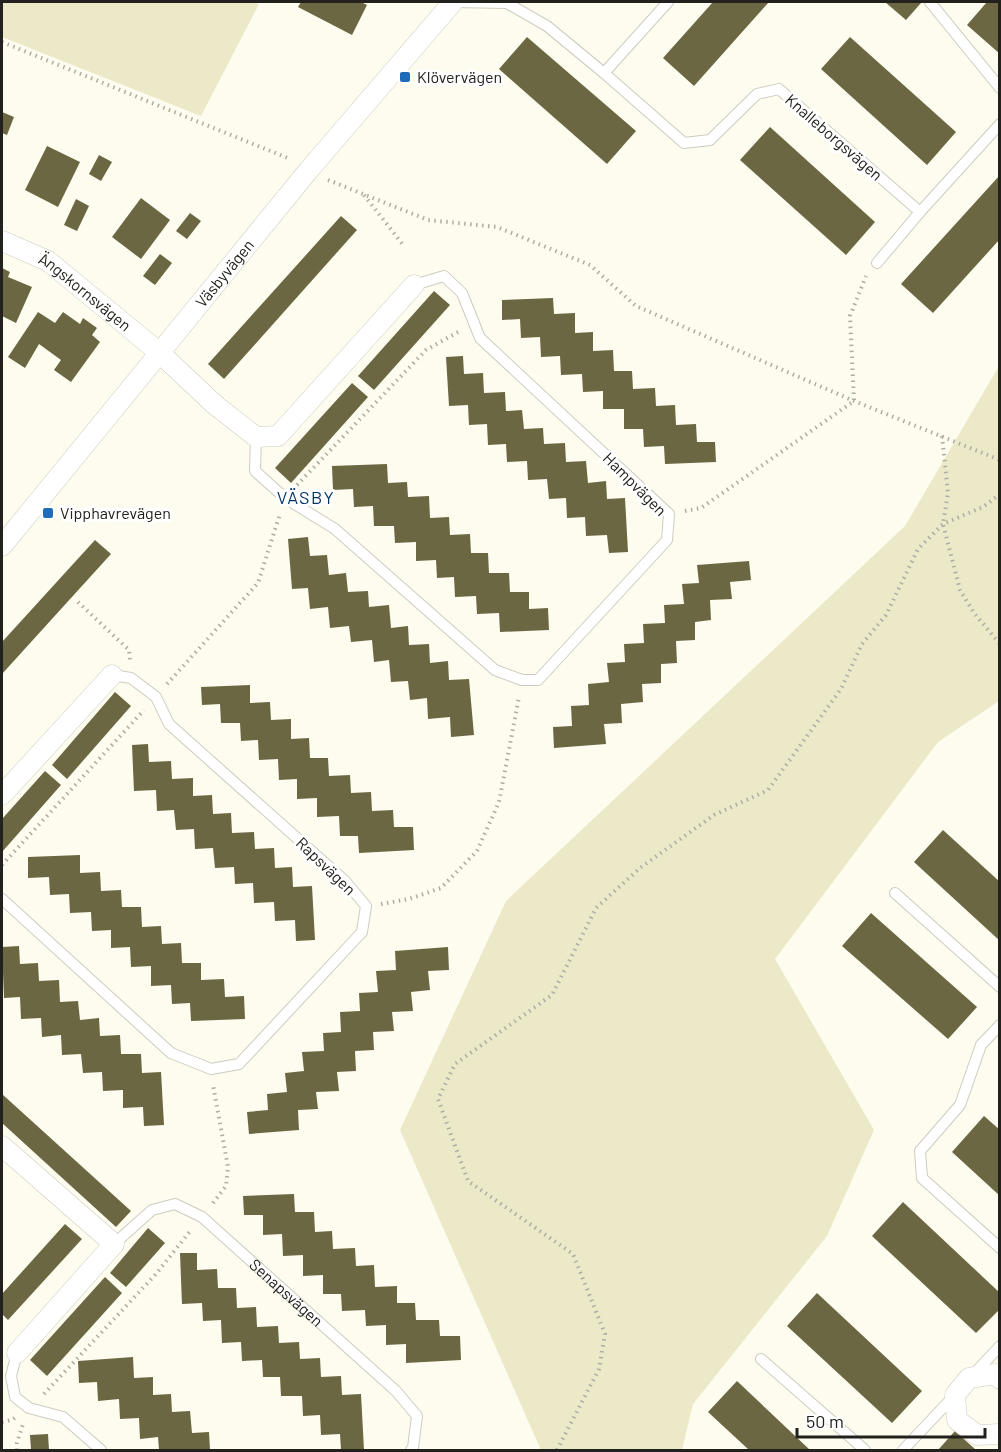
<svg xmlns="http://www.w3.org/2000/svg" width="1001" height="1452" font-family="Barlow,sans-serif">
<rect width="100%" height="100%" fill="#fdfcef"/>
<g fill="#ece9c8">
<polygon points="2,2 253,2 259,4 201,116 2,37"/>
<polygon points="999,366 999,701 938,742 775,959 874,1130 827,1236 693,1404 682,1450 539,1450 540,1448 400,1130 506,901 905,526"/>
</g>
<g fill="#6b6742">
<polygon points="301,2 361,2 367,5 352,35 298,7"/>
<polygon points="713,2 769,2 694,86 663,58"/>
<polygon points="885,2 919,2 921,3 906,20"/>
<polygon points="987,2 1000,2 1000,54 967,25"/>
<polygon points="527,37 636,131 607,164 499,69"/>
<polygon points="850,37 956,132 927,165 821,69"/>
<polygon points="2,112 14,117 7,135 2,133"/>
<polygon points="770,127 875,222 846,255 740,160"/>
<polygon points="47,146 80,162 58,207 25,190"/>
<polygon points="99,155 112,162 101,181 89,174"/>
<polygon points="1000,175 1000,239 933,313 901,284"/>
<polygon points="141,198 170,220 141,259 112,237"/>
<polygon points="76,199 89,206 77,231 64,225"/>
<polygon points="190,213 201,221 187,239 176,231"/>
<polygon points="341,216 357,230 224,379 208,364"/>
<polygon points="160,254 172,263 155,285 143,276"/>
<polygon points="2,268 10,272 8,277 32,287 16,323 2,316"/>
<polygon points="434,291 450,305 374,390 358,376"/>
<polygon points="553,298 554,314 575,313 575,333 593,332 593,351 613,350 614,371 632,371 633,389 655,388 656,406 675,405 676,425 696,424 697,442 715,442 716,462 665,464 664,446 644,447 643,429 624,429 624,409 603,409 603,391 583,392 582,374 561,375 560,356 541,357 540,337 521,338 520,319 502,320 502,300"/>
<polygon points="38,312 55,323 63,312 80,324 83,318 97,328 92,335 100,342 71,382 54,370 61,360 39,344 25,368 8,357"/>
<polygon points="463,356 464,374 483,373 484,393 505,392 506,411 522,410 524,429 543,428 544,444 565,443 566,462 586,461 588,483 606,481 607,499 625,498 628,552 609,553 607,535 586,536 585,517 567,518 566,498 549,499 547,479 528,480 527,461 507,462 506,444 488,445 487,424 469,425 468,405 449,406 446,357"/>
<polygon points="352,383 368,397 291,483 275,468"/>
<polygon points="387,464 388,483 407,482 408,497 429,496 430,518 449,517 450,535 470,534 471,553 488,553 489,573 509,573 510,592 529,592 529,609 548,608 549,630 500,632 499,613 477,614 476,596 455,597 454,577 437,578 436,560 416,561 416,542 395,543 394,526 374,526 373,506 354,507 353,489 333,490 332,466"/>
<polygon points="308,537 310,556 327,555 329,575 346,573 348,592 368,591 369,607 389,605 391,628 408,626 409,645 429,644 430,663 448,661 449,680 469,679 474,735 451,737 450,717 428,719 427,698 410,700 408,681 391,682 389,660 374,662 372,640 351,642 349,626 330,628 328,607 310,609 308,588 292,589 288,539"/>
<polygon points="95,540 111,554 2,674 2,642"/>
<polygon points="749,561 751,580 730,582 732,599 710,600 711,620 695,622 695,640 676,641 677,663 661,664 661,683 642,684 643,702 621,704 622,723 604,724 606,744 554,748 553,727 572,726 571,706 589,705 588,684 609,682 607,663 625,662 624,644 644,643 643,624 665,623 664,605 684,604 682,584 699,583 697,565"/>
<polygon points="250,685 250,703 270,702 271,720 291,719 291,739 309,738 310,758 328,758 329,776 350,775 351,793 371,792 372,811 393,810 394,827 413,827 414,850 359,853 358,836 340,836 339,816 317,817 317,798 297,799 297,779 279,780 278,759 259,760 258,740 241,741 240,723 221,723 220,704 202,705 201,687"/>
<polygon points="115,692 131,706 67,779 52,765"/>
<polygon points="148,744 149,762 171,761 172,779 193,778 193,796 212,795 213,814 231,813 232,833 254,832 255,849 274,848 275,868 292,867 293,887 312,886 315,940 296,941 295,920 275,921 274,902 254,903 253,883 235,884 234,867 215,868 213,848 195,849 194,829 176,830 174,810 157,811 156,790 134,791 132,745"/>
<polygon points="45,771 61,785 2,852 2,819"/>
<polygon points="943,830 1000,882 1000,941 914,862"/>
<polygon points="80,855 80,873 100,872 101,891 121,890 122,907 141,907 142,927 161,926 162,944 181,943 182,963 201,963 201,980 224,979 225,997 244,996 245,1019 191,1021 190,1003 172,1004 171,985 151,986 151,966 131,967 130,947 111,948 111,930 92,931 91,912 70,913 69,894 50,895 49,877 28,878 28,857"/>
<polygon points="871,913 977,1007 948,1039 842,946"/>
<polygon points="19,946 20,964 38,963 39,981 59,980 60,1002 78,1001 80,1020 99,1018 100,1036 120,1035 121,1054 141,1054 142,1073 161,1072 164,1125 144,1126 143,1107 123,1108 123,1090 103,1091 102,1072 83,1073 81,1054 62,1055 61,1035 42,1037 41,1018 21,1019 20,997 4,998 2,947"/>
<polygon points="448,947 449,970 428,971 430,990 411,992 413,1011 392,1012 394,1031 373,1032 374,1050 355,1051 356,1071 337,1072 339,1091 316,1092 318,1109 298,1110 299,1130 249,1134 247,1112 268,1110 267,1094 287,1092 285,1073 304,1071 302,1052 324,1051 323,1033 341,1032 340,1012 360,1011 359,993 378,992 376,971 396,970 395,951"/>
<polygon points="2,1094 131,1211 116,1227 2,1123"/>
<polygon points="984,1116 1000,1130 1000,1196 952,1152"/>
<polygon points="294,1194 295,1212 314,1212 315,1232 332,1231 333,1249 355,1248 356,1266 374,1265 375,1287 397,1286 397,1303 415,1303 416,1320 439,1320 440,1336 460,1336 461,1360 406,1363 406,1344 386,1345 386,1325 366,1326 365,1310 342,1311 341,1294 323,1294 323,1275 303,1276 303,1255 283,1256 282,1234 263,1235 263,1215 244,1215 243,1196"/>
<polygon points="903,1202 1000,1293 1000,1309 976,1333 872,1236"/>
<polygon points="65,1224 82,1239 8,1320 2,1314 2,1294"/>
<polygon points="148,1228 165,1243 126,1287 110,1273"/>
<polygon points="180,1253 197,1253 197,1270 217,1269 218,1288 236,1288 237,1308 256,1307 257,1327 278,1326 279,1343 299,1342 300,1359 320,1358 321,1377 341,1376 342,1395 361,1394 364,1450 341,1450 340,1434 321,1435 320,1415 303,1416 302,1396 281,1396 280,1377 263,1377 262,1360 242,1361 241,1342 222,1343 221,1320 203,1321 202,1303 182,1304"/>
<polygon points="105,1277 122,1293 47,1376 30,1360"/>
<polygon points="817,1293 922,1391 892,1423 787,1326"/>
<polygon points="133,1357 134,1378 153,1377 153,1395 171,1394 172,1412 190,1411 192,1433 209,1432 210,1450 159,1450 158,1437 140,1439 139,1418 120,1419 119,1399 98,1401 97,1382 79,1383 78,1361"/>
<polygon points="737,1381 810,1450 749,1450 708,1412"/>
<polygon points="955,1431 976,1450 938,1450"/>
<polygon points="48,1434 49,1450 31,1450 30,1435"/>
</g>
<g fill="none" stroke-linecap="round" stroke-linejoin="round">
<g stroke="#cdccc0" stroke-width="12">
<g id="lane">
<polyline points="453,2 507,3 547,26 604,73"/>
<polyline points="668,2 604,73 684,143 710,140 757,94 779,89 920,212 1000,124"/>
<polyline points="930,2 1000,88"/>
<polyline points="877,263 920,212"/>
<polyline points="256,437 255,471 285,498 335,529 495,670 522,680 538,680 667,540 669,514 480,338 462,293 444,276 414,285"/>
<polyline points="895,893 1000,987"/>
<polyline points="2,899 171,1053 211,1069 239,1064 362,932 366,906 345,881 169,724 156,697 131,678 112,675"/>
<polyline points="1000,1025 981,1045 960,1105 920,1151 922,1178 1000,1248"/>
<path id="s1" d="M114 1244 152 1210 175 1204 202 1217 396 1391 417 1416 413 1448 411 1450"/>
<polyline points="17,1353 11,1376 15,1397 29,1408 63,1417 101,1450"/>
<polyline points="761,1359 865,1450"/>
<polyline points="972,1376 1000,1346"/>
<polyline points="903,1450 954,1396"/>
</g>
</g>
<g stroke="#cdccc0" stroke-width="21">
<g id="street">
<path id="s2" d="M2 241 48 261 161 354 214 404 256 437 278 436 414 285"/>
<path id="s3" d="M2 546 308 171 453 2"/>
<polyline points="2,795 112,675"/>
<polyline points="2,1146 114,1244 17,1353"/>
<polyline points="1000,1379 995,1374 969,1378 955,1395 957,1420 977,1435 1000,1434"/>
</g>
</g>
<g stroke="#aeada3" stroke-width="4" stroke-dasharray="1.5 4.5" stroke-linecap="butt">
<polyline points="2,42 290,159"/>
<polyline points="328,180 428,220 497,227 590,265 636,306 854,401 1000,460"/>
<polyline points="364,195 404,246"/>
<polyline points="942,436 948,493 943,524 960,590 974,613 1000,644"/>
<polyline points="297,485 426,350 458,332"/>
<polyline points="685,511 701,508 854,401 850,316 866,276"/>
<polyline points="78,602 129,650 130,660"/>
<polyline points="167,684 258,583 280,514"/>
<polyline points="2,865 144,710"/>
<polyline points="381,904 409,899 441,888 477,851 499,802 519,697"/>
<polyline points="213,1203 226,1186 228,1167 213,1085"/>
<polyline points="44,1394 156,1274 191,1230"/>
<polyline points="2,1422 12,1420 16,1417"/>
<polyline points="17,1450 17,1443 23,1424"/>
<polyline points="557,1450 599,1369 605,1334 573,1254 468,1181 438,1099 455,1064 552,995 596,908 640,868 714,815 768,790 841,689 862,644 886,615 918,549 943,524 983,507 1000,494"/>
</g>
<use href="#lane" stroke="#fff" stroke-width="10"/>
<use href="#street" stroke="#fff" stroke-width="20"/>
</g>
<g fill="#206bba" stroke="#fff" stroke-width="2">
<rect x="399" y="71" width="12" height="12" rx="3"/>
<rect x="42" y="507" width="12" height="12" rx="3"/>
</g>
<g text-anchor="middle" stroke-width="6" stroke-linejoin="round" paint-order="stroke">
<g font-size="16" fill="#22211d" stroke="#fff" text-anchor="start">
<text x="417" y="83">Klövervägen</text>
<text x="60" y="519">Vipphavrevägen</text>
</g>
<g font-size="16" fill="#22211d" stroke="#fff">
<text transform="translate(834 137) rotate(41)" y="6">Knalleborgsvägen</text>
<text dy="6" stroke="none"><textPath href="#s3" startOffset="352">Väsbyvägen</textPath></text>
<text dy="6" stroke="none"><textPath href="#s2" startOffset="98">Ängskornsvägen</textPath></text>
<text transform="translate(635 484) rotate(45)" y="6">Hampvägen</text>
<text transform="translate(326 866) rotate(44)" y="6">Rapsvägen</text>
<text dy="6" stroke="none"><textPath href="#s1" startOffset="218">Senapsvägen</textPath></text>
</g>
<g font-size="18" letter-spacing="1.5" fill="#033566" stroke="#fff">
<text x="306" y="504">VÄSBY</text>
</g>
</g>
<rect width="1001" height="1452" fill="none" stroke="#22211d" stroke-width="6"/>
<path d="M797 1428v9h188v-9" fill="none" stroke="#22211d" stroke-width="3"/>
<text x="806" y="1428" font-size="18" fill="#22211d" stroke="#ffffff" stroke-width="4.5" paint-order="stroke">50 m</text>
</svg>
